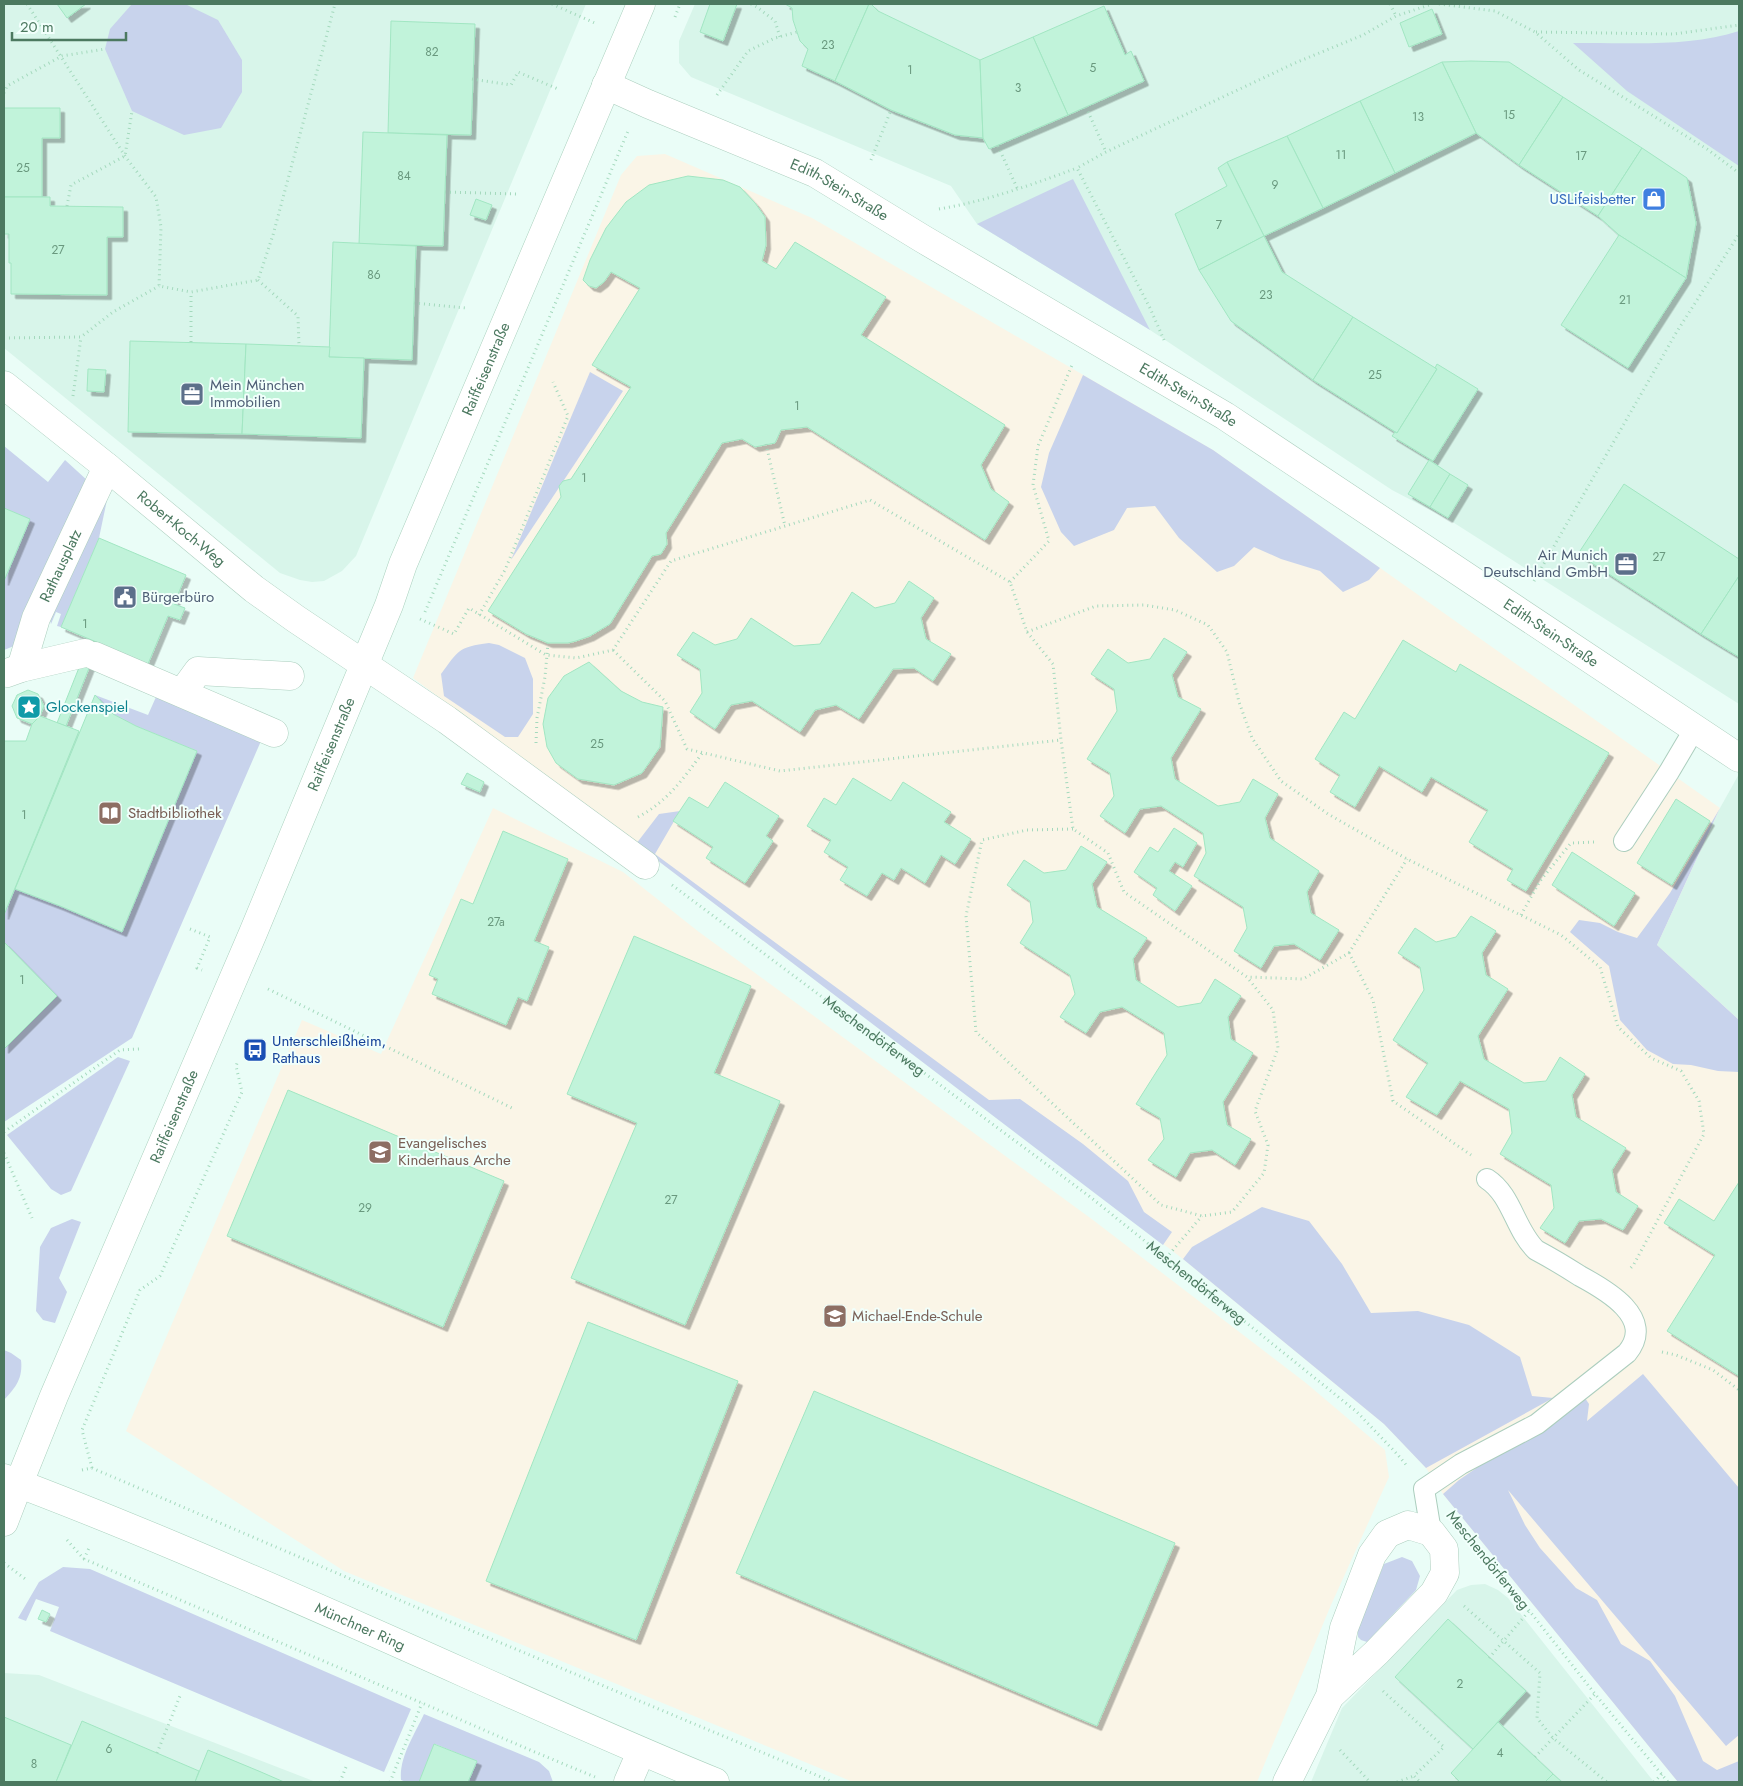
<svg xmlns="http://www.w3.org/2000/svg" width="1743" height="1786" font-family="Jost,sans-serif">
<defs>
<filter id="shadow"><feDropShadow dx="4.5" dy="4.5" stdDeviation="0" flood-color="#0004"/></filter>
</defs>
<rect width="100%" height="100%" fill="#eafdf7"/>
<g fill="#d8f5ea">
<polygon points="4,4 586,4 356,556 342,571 324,581 312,582 300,580 280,573 4,348"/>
<polygon points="695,4 1739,4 1739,704 1451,521 1392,490 1150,330 977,224 951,186 691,77 679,63 679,41"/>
<polygon points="1739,774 1739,1020 1657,945 1720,808"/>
<polygon points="1485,1584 1498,1590 1508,1598 1654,1782 1311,1782 1342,1708 1457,1590 1471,1585"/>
<polygon points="4,1673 39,1675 316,1782 4,1782"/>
</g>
<g fill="#faf5e7">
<polygon points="665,154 812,218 1213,450 1720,808 1657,945 1739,1020 1739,1782 1678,1782 1443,1494 1426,1468 1384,1424 1183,1259 636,844 413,678 621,175 637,156"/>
<polygon points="493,808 623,872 699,932 1093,1220 1306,1383 1385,1450 1389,1477 1331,1605 1257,1782 853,1782 344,1571 126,1431 302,1020 381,1054"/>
</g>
<g fill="#c8d3ec">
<polygon points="132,4 185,4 218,20 242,60 242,92 221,128 184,135 132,111 105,49 110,29"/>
<path d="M1739 31V166L1627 91 1573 43C1626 42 1688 48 1739 31Z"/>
<polygon points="1073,179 1150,330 977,224"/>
<polygon points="590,372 623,391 511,560"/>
<polygon points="1083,375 1213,450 1380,568 1369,580 1343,592 1320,571 1281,559 1254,547 1234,566 1217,572 1179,538 1155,506 1127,508 1114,530 1074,546 1061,532 1041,487 1049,453"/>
<polygon points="4,446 48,482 65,460 88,481 14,646 4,650 4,581 30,520 4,508"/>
<polygon points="108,495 99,538 61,627 57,626 61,614 56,612 51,624 49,617"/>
<path d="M489 643 499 645 525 658 533 679V714L518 737H505L444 696 441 674C459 650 458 647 489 643Z"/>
<polygon points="95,695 148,715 156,697 261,741 132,1038 4,1122 4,1049 56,996 4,942 4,915 15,889 60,906 122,932 197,751 136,726 113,714"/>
<polygon points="1720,808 1657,945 1739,1020 1739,1072 1718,1071 1691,1065 1673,1064 1647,1050 1620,1020 1609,966 1570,932 1579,920 1600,923 1618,932 1637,938 1670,893"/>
<polygon points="680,811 655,854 989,1100 1020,1099 1083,1144 1128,1181 1144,1212 1172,1232 1163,1245 636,844 659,814"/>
<polygon points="118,1057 130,1061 71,1191 61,1195 51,1189 7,1135"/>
<polygon points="1262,1207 1309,1221 1342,1264 1371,1313 1418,1311 1469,1325 1520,1357 1532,1396 1553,1398 1426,1468 1384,1424 1183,1259 1192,1247"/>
<polygon points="72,1219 81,1222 59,1278 67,1292 55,1323 43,1320 36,1311 40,1247 51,1228"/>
<path d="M4 1350 11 1353 21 1360C23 1378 16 1387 4 1400Z"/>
<polygon points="1643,1374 1739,1488 1739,1735 1726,1746 1508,1490 1525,1525 1540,1548 1576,1588 1597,1600 1621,1644 1650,1661 1675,1696 1703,1761 1717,1770 1739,1761 1739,1782 1678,1782 1443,1494 1459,1480 1583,1395 1589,1404 1587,1421"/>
<polygon points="1402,1557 1412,1561 1420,1576 1416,1590 1367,1642 1361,1640 1358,1637 1358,1629 1384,1564"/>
<polygon points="63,1567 90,1569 411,1709 384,1772 50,1631 59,1607 36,1599 26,1621 18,1618 39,1582"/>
<path d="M424 1714 539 1762 549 1771 553 1782H468L477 1761 435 1744 419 1782H406L401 1780C399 1757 415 1734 424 1714Z"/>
</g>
<g fill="#c1f3da" stroke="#a1e6c2" filter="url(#shadow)">
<polygon points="57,4 86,4 67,18"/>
<polygon points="710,4 737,4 723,41 700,32"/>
<polygon points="785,4 869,4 835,81 802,66 808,49 800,41 793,20 792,8"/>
<polygon points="869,4 871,4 878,11 980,60 983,138 955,135 891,110 835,81"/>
<polygon points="1104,6 1125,55 1131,51 1144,81 1068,115 1033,37"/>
<polygon points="1432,9 1442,34 1409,47 1400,23"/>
<polygon points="391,21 475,24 471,135 388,133"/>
<polygon points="1033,37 1068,115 989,149 983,138 980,60"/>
<polygon points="1471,61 1509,62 1563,97 1519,165 1476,133 1442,62"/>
<polygon points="1442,62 1476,133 1395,173 1360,101"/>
<polygon points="1563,97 1642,148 1598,216 1519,165"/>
<polygon points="1360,101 1395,173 1323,208 1287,136"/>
<polygon points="4,108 60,108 60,138 42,138 42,197 4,197"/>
<polygon points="363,132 447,135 443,246 359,244"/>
<polygon points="1287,136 1323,208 1264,236 1227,162"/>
<polygon points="1642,148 1687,178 1696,223 1686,278 1619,235 1598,216"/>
<polygon points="1227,162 1264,236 1199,270 1175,214 1227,186 1218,168"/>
<polygon points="688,176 723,180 740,187 755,203 765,217 766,245 762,261 776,269 795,242 886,297 861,335 1005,425 981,465 991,489 1009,502 985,540 807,427 781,430 775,443 755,447 742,439 722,443 666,533 667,544 661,554 652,556 610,624 590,636 576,641 568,643 548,643 526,634 488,611 561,497 559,486 563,481 571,479 631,387 592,365 640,288 611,272 604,282 596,288 589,286 583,280 590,260 606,228 626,202 649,185"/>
<polygon points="4,197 50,197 50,206 123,207 123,237 107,237 107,295 11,294 11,263 9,263 9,234 4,234"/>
<polygon points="476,199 492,205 486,220 470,215"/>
<polygon points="1619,235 1686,278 1628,368 1561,325"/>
<polygon points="1264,236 1282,272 1353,317 1313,380 1231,321 1199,270"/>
<polygon points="333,242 416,246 412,360 329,357"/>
<polygon points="1353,317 1437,369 1397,433 1313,380"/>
<polygon points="130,341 246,344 242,434 128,432"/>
<polygon points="246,344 330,347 329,357 364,358 361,438 242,434"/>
<polygon points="1437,364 1478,389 1433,461 1392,436 1395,432 1397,433 1437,369 1435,368"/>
<polygon points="88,369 106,370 104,392 87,391"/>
<polygon points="1429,460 1450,474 1430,507 1408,494"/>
<polygon points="1450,474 1468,485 1448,518 1430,507"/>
<polygon points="1624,484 1739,559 1739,576 1701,634 1578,554"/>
<polygon points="4,508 30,519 4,581"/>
<polygon points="99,538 186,575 174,604 185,608 180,620 168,616 148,664 61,627"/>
<polygon points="1739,576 1739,657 1701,634"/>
<polygon points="909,581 934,598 921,618 926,639 951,654 933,681 914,668 893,669 859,719 836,705 815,710 800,732 752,701 731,705 715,729 690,712 702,693 700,669 677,655 693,632 715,645 737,639 751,618 794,646 820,644 852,592 875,608 895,603"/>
<polygon points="1164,638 1187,652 1172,675 1178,697 1201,709 1171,758 1175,779 1218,806 1240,802 1253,779 1278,794 1265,818 1270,838 1319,871 1307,892 1311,913 1339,930 1320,960 1294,944 1274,946 1261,968 1234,951 1247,928 1243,907 1194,876 1206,853 1203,833 1161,806 1140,809 1125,833 1100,816 1114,796 1110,773 1087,759 1117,711 1114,689 1091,674 1108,649 1128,663 1150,659"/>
<polygon points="90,640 99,643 66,726 57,723"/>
<polygon points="1403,640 1456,672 1460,664 1609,753 1526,891 1507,880 1513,869 1469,842 1488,810 1431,777 1422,792 1379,766 1355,807 1330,792 1340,775 1315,759 1344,712 1355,719"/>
<polygon points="589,662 621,691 642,702 663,707 660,747 642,773 614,785 578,779 556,763 547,747 543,724 548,698 564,676"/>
<polygon points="28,690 38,694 44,706 40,716 32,724 17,718 12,706 17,695"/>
<polygon points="95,695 113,714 136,726 197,751 122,932 60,906 15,889"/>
<polygon points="40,716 79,731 4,915 4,741 26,741 32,724"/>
<polygon points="467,773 484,782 480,792 461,784"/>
<polygon points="853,778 891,801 903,782 951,812 944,822 971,839 955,864 941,855 925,883 901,868 894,880 882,873 867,896 840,880 848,867 824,852 831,840 807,826 824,798 836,805"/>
<polygon points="725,782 779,816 766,836 773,841 745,883 706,858 713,847 673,821 689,797 708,808"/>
<polygon points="1676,799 1710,821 1672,885 1637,863"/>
<polygon points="1174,828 1197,843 1183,867 1175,862 1169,871 1192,886 1175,911 1153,895 1157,888 1134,872 1150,847 1158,852"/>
<polygon points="503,831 568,859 534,941 549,947 527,1001 518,997 506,1025 432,994 438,979 429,975 461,899 473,904"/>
<polygon points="1081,846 1107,862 1092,884 1097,907 1147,938 1133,959 1136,980 1178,1007 1201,1003 1215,979 1241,996 1228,1017 1231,1039 1253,1053 1223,1102 1227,1125 1251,1139 1235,1165 1212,1150 1190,1153 1176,1177 1148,1160 1164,1139 1160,1118 1136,1104 1167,1055 1164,1033 1122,1007 1100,1012 1086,1033 1060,1017 1075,994 1070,975 1020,943 1033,922 1030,901 1007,885 1024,860 1044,873 1066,870"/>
<polygon points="1572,852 1635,893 1614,926 1552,885"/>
<polygon points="1471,916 1496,931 1482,953 1486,975 1508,989 1478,1036 1484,1059 1524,1083 1546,1081 1560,1057 1585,1074 1572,1095 1576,1117 1626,1148 1612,1170 1616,1192 1638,1206 1623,1230 1601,1219 1579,1221 1565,1243 1540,1228 1554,1208 1551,1185 1500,1154 1512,1133 1509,1109 1460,1081 1437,1115 1406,1097 1428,1063 1393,1040 1424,990 1420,967 1398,953 1415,928 1436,942 1456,937"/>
<polygon points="634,936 751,986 714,1073 780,1101 685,1325 571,1278 637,1123 567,1094"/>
<polygon points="4,942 57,996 4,1049"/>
<polygon points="288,1090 504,1181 443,1327 227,1236"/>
<polygon points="1739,1182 1739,1376 1667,1331 1715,1255 1664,1223 1679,1199 1714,1221"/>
<polygon points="588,1322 738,1381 636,1640 486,1581"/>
<polygon points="814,1391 1175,1543 1097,1726 736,1573"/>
<polygon points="42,1610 50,1614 46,1622 38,1619"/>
<polygon points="1448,1619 1526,1691 1473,1749 1395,1677"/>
<polygon points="4,1717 71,1745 56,1782 4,1782"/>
<polygon points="82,1721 199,1771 195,1782 56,1782"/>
<polygon points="1498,1722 1553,1774 1545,1782 1460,1782 1451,1773"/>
<polygon points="434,1744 477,1761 468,1782 419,1782"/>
<polygon points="208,1750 261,1772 284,1782 195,1782"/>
<polygon points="1553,1774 1562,1782 1545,1782"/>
</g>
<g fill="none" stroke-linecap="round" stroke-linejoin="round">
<g stroke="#accebe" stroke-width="22">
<g id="lane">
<polyline points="1624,841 1669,772 1695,728"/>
<path d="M1431 1532 1424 1489 1461 1464 1537 1424 1627 1353C1656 1318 1606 1290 1580 1276 1566 1267 1551 1258 1536 1250 1515 1230 1512 1195 1487 1179"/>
</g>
</g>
<g stroke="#accebe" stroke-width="29">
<g id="street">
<path id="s2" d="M606 85 648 104 815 173 923 239 1225 416 1739 758"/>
<path id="s3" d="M4 385 107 467 254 589 296 619 447 720 645 865"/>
<polyline points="95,656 274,733"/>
<path id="s4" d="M21 668 36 618 107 467"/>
<polyline points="7,673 21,668 85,653"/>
<polyline points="182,693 198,671 290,676"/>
<polyline points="4,1522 19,1483"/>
<polyline points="628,1782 641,1752"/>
<polyline points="1287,1782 1330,1696 1344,1628 1372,1555 1387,1534 1408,1525 1431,1532 1444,1549 1445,1573 1434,1593 1377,1652 1330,1696"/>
</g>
</g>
<g stroke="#aad1be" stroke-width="29">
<g id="secondary">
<path id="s5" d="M4 1478C124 1523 241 1574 359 1626 477 1678 595 1733 715 1782"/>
<path id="s6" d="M19 1483 54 1396 253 933 389 605 403 564 641 4"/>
</g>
</g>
<g stroke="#a4d9bd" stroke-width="3" stroke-dasharray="1 4" stroke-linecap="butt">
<polyline points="27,4 125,156 156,197 161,227 159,286 191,292 258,280 273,235 335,4"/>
<polyline points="552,4 597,24"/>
<polyline points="751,4 757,7 775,21 780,37"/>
<polyline points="1390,4 1396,16"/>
<polyline points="1439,4 1495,11 1535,32 1579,70 1707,149 1739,173"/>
<polyline points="675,17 680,4"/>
<polyline points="1536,32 1674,34 1739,25"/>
<polyline points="472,79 511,85 518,72 558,89"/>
<polyline points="4,93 7,86 62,56 105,49"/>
<polyline points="717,95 748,51 775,38 797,32"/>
<polyline points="1086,107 1106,152"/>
<polyline points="998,146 1018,190"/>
<polyline points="871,160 891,110"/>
<polyline points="445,192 516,194"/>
<polyline points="67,206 71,185 125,156 132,111"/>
<path d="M939 209C987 201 1031 185 1077 168"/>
<polyline points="258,280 298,316 299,346"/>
<polyline points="414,303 466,308"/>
<polyline points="4,338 81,337 113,312 159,286"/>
<polyline points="1164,340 1150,308 1077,168 1106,152 1295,63 1363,35 1396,16 1432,4"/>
<polyline points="191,342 191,292"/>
<polyline points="73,396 81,337"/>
<polyline points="766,444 785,526"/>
<polyline points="1534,581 1676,333 1739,234"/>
<polyline points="1010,582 1049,541 1033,485 1038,446 1072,365"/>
<polyline points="425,612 628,131"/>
<polyline points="479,615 505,570 568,416 553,382"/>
<polyline points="420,619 454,634 469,608 546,655 576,658 613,650 671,561 870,500 1010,582 1027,632 1053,664 1061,740 1073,829 1108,853 1124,892 1247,977 1303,979 1349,953 1373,1000 1393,1101 1471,1155"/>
<polyline points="1027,632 1096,606 1144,605 1175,610 1208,625 1227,652 1239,702 1252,738 1281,781 1328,814 1407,859 1561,935 1600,967 1618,1027 1651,1058 1681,1071 1699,1101 1704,1134 1634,1264 1629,1270"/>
<polyline points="613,650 665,701 687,749 780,771 1061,740"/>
<polyline points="536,743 537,718 545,677 548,643"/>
<path d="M638 817C668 801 683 779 703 752"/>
<polyline points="1073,829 1027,830 982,840 966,916 976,1032 1161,1205 1202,1216 1232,1212 1264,1173 1268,1145 1255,1111 1278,1048 1273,1010 1247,977"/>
<path id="s1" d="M672 885 1089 1196 1357 1412 1398 1455 1407 1466"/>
<polyline points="1521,915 1540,881 1571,843 1595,842"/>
<polyline points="190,929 210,937 197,968 202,970"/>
<polyline points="1349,953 1407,859"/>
<polyline points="268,989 512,1108"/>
<polyline points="4,1132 120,1050 140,1049"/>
<polyline points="4,1153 32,1218"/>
<polyline points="1166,1258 1202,1216"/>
<polyline points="1662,1352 1676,1355 1713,1370 1739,1390"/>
<polyline points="92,1468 82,1430 140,1290 160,1276 242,1092 236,1066 238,1061"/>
<polyline points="82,1470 92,1468 439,1617 833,1782"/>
<polyline points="67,1540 84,1559 422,1703 530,1750 595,1777"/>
<polyline points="1479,1547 1595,1694 1668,1782"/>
<polyline points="84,1559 89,1548"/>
<polyline points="4,1563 28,1581"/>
<polyline points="1464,1606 1540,1673 1537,1718 1553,1738 1607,1782"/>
<polyline points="1489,1658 1529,1611"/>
<polyline points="1383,1691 1444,1747 1414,1776 1420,1782"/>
<polyline points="1340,1750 1370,1782"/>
<polyline points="157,1753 180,1696"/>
<polyline points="1535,1757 1595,1694"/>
<polyline points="340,1782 346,1767"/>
<polyline points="390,1782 422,1703"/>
<polyline points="1397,1782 1414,1776"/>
<polyline points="1654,1782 1662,1774"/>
</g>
<use href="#lane" stroke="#fff" stroke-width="20"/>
<use href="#street" stroke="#fff" stroke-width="28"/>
<use href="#secondary" stroke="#fff" stroke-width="28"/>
</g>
<defs>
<g id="shop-square" transform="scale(1.25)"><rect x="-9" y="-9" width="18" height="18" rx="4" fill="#3f7fe0" stroke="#f1fffb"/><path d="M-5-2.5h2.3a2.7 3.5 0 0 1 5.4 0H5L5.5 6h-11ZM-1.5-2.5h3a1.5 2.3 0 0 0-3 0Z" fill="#fff"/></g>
<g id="office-square" transform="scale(1.25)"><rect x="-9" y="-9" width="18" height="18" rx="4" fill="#5c6f8a" stroke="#f1fffb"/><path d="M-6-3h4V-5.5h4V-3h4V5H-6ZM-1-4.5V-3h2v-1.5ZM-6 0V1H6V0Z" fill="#fff"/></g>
<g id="civic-square" transform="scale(1.25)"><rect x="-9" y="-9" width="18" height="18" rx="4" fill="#5c6f8a" stroke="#f1fffb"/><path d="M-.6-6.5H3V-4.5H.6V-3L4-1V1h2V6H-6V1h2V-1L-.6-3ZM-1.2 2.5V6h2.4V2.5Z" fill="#fff"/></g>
<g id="sight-square" transform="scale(1.25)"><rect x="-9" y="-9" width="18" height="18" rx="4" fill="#0f9aa8" stroke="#f1fffb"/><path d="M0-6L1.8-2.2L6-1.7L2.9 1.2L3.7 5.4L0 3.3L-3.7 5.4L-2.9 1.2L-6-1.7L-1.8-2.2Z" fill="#fff"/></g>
<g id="library-square" transform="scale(1.25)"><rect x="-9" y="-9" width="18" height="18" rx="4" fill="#8d6e63" stroke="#f1fffb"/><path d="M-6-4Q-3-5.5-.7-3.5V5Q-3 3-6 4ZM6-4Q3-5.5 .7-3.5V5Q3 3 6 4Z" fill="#fff"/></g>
<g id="bus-square" transform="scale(1.25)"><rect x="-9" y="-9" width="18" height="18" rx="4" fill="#1a4fb4" stroke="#f1fffb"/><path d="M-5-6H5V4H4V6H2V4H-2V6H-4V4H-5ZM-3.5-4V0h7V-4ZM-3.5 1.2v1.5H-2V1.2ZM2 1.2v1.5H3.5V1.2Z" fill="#fff"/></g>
<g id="school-square" transform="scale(1.25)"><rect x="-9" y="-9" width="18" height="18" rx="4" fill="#8d6e63" stroke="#f1fffb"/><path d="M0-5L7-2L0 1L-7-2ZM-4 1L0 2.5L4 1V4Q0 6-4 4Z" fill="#fff"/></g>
</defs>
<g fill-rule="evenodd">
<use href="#shop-square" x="1654" y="199"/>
<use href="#office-square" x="192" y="394"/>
<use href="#office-square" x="1626" y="564"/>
<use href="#civic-square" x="125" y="597"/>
<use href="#sight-square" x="29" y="707"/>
<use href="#library-square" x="110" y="813"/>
<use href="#bus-square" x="255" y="1050"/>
<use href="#school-square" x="380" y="1152"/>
<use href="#school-square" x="835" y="1316"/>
</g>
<g text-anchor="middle" stroke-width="4" stroke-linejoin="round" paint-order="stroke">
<g font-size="12" fill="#69987e">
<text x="828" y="49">23</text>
<text x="432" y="56">82</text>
<text x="1093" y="72">5</text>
<text x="910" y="74">1</text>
<text x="1018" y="92">3</text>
<text x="1509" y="119">15</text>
<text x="1418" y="121">13</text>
<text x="1341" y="159">11</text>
<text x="1581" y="160">17</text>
<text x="23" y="172">25</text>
<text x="404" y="180">84</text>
<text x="1275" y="189">9</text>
<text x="1219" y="229">7</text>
<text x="58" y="254">27</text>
<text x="374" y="279">86</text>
<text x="1266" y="299">23</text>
<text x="1625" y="304">21</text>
<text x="1375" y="379">25</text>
<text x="797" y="410">1</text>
<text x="584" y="482">1</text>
<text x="1659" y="561">27</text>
<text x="85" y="628">1</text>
<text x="597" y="748">25</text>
<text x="24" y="819">1</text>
<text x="496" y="926">27a</text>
<text x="22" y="984">1</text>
<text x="671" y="1204">27</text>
<text x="365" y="1212">29</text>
<text x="1460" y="1688">2</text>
<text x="109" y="1753">6</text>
<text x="1500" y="1757">4</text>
<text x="34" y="1768">8</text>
</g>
<g font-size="15" fill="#4c7960" stroke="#f1fffb">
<text dy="5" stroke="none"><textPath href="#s2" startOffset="256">Edith-Stein-Straße</textPath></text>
<text dy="5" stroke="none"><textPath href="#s6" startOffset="1208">Raiffeisenstraße</textPath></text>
<text dy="5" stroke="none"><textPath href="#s2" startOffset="661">Edith-Stein-Straße</textPath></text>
<text dy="5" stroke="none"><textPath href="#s3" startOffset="228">Robert-Koch-Weg</textPath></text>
<text dy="5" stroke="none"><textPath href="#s4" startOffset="110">Rathausplatz</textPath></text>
<text dy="5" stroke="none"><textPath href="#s2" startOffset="1095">Edith-Stein-Straße</textPath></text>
<text dy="5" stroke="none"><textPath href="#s6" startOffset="802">Raiffeisenstraße</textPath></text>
<text dy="5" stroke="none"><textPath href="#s1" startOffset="252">Meschendörferweg</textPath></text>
<text dy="5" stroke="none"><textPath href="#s6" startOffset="398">Raiffeisenstraße</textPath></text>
<text dy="5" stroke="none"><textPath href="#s1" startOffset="658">Meschendörferweg</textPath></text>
<text transform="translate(1488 1560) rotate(51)" y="5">Meschendörferweg</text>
<text dy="5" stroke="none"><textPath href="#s5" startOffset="386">Münchner Ring</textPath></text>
</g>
<g font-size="15" fill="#366cbe" stroke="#f1fffb" text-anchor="end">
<text x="1636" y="204">USLifeisbetter</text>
</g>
<g font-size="15" fill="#4e5e75" stroke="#f1fffb" text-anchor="start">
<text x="210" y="390">Mein München<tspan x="210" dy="17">Immobilien</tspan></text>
<text x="1608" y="560" text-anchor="end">Air Munich<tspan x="1608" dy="17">Deutschland GmbH</tspan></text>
<text x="142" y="602">Bürgerbüro</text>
</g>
<g font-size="15" fill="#0d838f" stroke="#f1fffb" text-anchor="start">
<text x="46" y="712">Glockenspiel</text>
</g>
<g font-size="15" fill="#785e54" stroke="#f1fffb" text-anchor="start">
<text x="128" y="818">Stadtbibliothek</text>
<text x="398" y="1148">Evangelisches<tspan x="398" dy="17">Kinderhaus Arche</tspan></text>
<text x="852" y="1321">Michael-Ende-Schule</text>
</g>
<g font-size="15" fill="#164399" stroke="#f1fffb" text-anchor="start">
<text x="272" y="1046">Unterschleißheim,<tspan x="272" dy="17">Rathaus</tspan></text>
</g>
</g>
<rect width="1743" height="1786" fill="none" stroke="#4c7960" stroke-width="10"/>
<path d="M12 32v8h114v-8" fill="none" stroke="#4c7960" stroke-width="2.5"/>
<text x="20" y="32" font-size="15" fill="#4c7960" stroke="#f1fffb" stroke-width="4" paint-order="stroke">20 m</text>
</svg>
